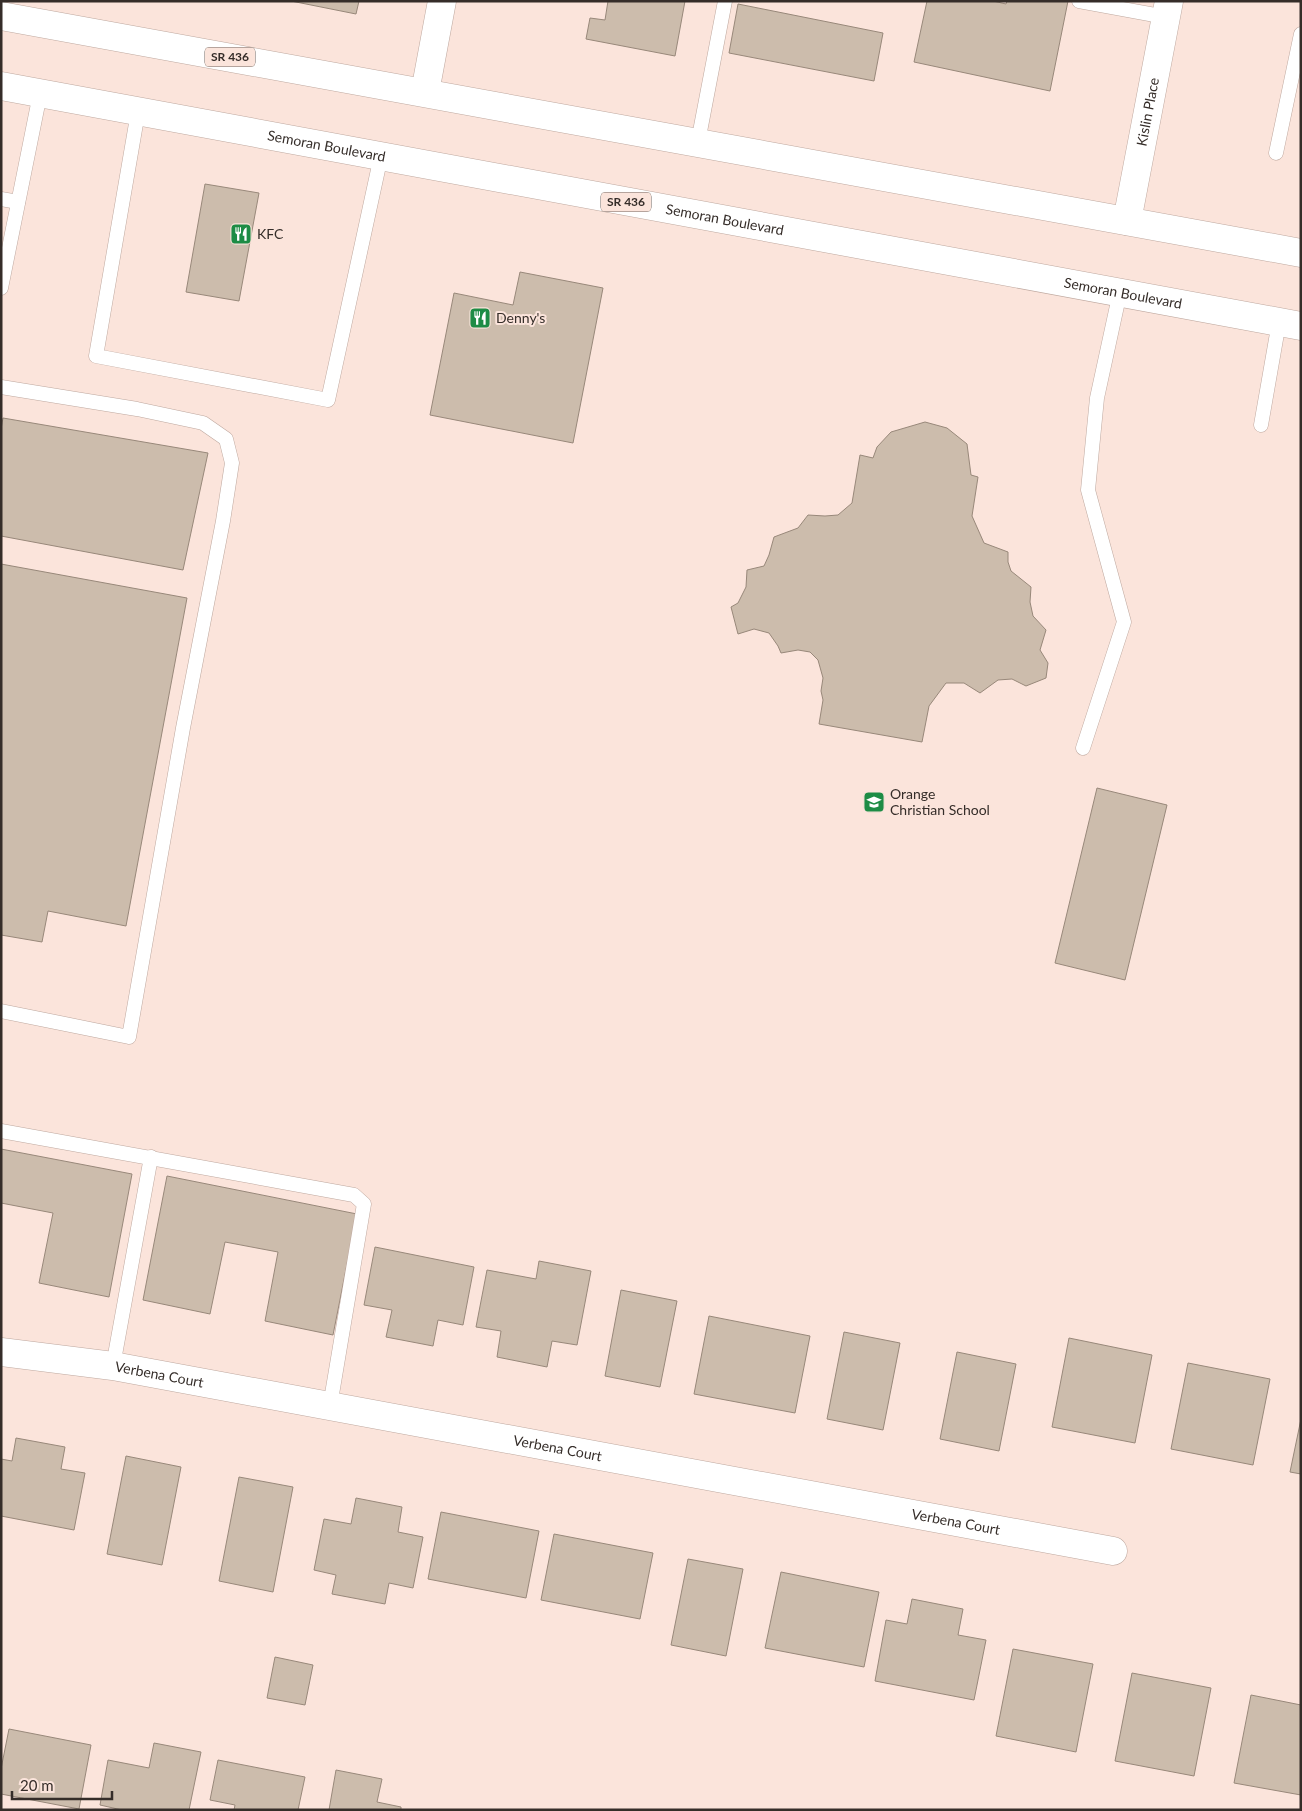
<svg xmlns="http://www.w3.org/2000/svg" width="1302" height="1811" font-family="Lato,sans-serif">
<rect width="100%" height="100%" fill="#fbe4db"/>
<g fill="#ccbcac" stroke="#98887a">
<polygon points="291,1 359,1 356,14"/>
<polygon points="608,1 685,1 675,56 586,39 590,18 605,20"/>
<polygon points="927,1 993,1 1006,4 1007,1 1068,1 1050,91 914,62"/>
<polygon points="738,4 883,33 874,81 729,53"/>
<polygon points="205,184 259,193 239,301 186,292"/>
<polygon points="520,272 603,288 573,443 430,415 454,293 513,305"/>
<polygon points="3,418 208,453 183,570 1,536 1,429"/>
<polygon points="925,422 947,428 967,444 971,475 978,477 972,516 984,543 1008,552 1008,562 1011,571 1031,587 1030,602 1033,616 1046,630 1040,650 1048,663 1046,678 1026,686 1012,679 998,680 980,693 964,683 946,683 929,706 922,742 819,724 823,700 821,691 823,678 818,660 810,652 798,650 781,653 778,646 769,633 754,629 738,634 731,607 738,603 746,587 747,570 764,566 769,555 774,537 798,528 808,515 825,516 838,515 852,503 860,455 873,458 877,447 891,432"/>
<polygon points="1,564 187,598 126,926 48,911 42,942 1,935"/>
<polygon points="1097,788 1167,805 1125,980 1055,963"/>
<polygon points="1,1149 132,1174 109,1297 39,1283 53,1213 1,1203"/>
<polygon points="167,1176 357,1214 333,1335 265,1321 278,1252 225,1242 210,1314 143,1300"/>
<polygon points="375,1247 474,1267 463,1325 438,1320 433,1346 386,1337 392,1310 364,1305"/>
<polygon points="539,1261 591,1271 577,1345 552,1341 547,1367 497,1357 501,1331 476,1327 487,1270 536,1279"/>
<polygon points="621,1290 677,1301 660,1387 605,1376"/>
<polygon points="709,1316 810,1336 795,1413 694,1394"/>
<polygon points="844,1332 900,1343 883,1430 827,1419"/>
<polygon points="1069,1338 1152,1355 1135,1443 1052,1427"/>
<polygon points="957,1352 1016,1364 999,1451 940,1439"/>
<polygon points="1188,1363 1270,1379 1253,1465 1171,1449"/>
<polygon points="1301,1419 1301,1474 1290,1472"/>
<polygon points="16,1438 65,1447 61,1469 85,1473 74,1530 1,1516 1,1459 12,1461"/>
<polygon points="126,1456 181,1467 162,1565 107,1554"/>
<polygon points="239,1477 293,1487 273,1592 219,1581"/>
<polygon points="356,1498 402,1507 398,1532 423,1537 413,1588 389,1583 385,1604 332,1594 336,1575 314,1570 324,1519 351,1524"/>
<polygon points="441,1512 539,1531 526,1598 428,1579"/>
<polygon points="554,1534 653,1553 640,1619 541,1600"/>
<polygon points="688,1559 743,1569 726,1656 671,1645"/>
<polygon points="781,1572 879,1592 864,1667 765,1648"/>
<polygon points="912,1599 963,1609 958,1635 986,1640 974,1700 875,1681 886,1620 907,1624"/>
<polygon points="1013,1649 1093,1664 1076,1752 996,1736"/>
<polygon points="275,1657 313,1665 305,1705 267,1698"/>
<polygon points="1132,1673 1211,1688 1194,1776 1115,1761"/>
<polygon points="1251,1695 1301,1705 1301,1795 1234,1783"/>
<polygon points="9,1729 91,1745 79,1809 1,1794 1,1769"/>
<polygon points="154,1743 201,1752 189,1810 122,1810 100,1805 108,1760 149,1768"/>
<polygon points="218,1760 305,1777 298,1810 234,1810 235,1805 210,1800"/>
<polygon points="336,1770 382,1779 377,1802 401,1807 401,1810 329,1810"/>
</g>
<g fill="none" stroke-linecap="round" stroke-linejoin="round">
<g stroke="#bea89f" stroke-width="15">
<g id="lane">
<polyline points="1079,1 1166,17"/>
<polyline points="138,112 96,356 328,400 381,156"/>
<polyline points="698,142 725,1"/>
<polyline points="1276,153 1301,34"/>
<polyline points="1,199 18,202"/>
<polyline points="1,288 40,94"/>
<polyline points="1,387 137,409 203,423 226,439 232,463 223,521 183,728 129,1037 1,1011"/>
<polyline points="1261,425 1279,322"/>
<polyline points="1083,748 1124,622 1088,490 1097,398 1120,292"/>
<polyline points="1,1131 354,1195 364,1204 330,1406"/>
<polyline points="113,1366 151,1157"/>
</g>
</g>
<g stroke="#bea89f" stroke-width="29">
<g id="street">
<polyline points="425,92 442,1"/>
<path id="s1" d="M1127 221 1169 1"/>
<path id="s2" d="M1 1352 113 1366 1113 1551"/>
</g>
</g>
<g stroke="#bea89f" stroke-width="29">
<g id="primary">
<polyline points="1,16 1301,253"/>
<path id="s3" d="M1 86 1301 326"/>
</g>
</g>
<use href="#lane" stroke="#fff" stroke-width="14"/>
<use href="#street" stroke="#fff" stroke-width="28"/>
<use href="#primary" stroke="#fff" stroke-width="28"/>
</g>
<defs>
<g id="restaurant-square" transform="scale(1.125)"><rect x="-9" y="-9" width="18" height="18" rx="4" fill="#1d8c45" stroke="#fbe4db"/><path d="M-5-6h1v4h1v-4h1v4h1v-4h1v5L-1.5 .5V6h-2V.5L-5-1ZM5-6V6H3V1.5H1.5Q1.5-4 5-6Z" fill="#fff"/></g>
<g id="school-square" transform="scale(1.125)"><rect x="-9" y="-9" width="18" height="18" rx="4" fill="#1d8c45" stroke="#fbe4db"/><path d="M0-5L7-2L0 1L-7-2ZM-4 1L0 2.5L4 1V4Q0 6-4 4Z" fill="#fff"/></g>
</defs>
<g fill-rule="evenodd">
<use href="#restaurant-square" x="241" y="234"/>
<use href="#restaurant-square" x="480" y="318"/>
<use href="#school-square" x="874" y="802"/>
</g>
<g text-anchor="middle" stroke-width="4" stroke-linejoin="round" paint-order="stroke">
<g fill="#fbe4db" stroke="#70645e" stroke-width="1">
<rect x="205" y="47.5" width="50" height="19" rx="4"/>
<rect x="601" y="192.5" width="50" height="19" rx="4"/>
</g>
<g font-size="12" font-weight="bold" fill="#352d29">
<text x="230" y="61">SR 436</text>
<text x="626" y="206">SR 436</text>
</g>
<g font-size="14" fill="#352d29" stroke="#fbe4db">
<text dy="5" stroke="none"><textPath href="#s1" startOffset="111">Kislin Place</textPath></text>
<text dy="5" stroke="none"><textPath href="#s3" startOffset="331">Semoran Boulevard</textPath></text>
<text dy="5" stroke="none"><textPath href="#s3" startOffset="736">Semoran Boulevard</textPath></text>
<text dy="5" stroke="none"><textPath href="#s3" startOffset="1141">Semoran Boulevard</textPath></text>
<text dy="5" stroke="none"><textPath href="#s2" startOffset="160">Verbena Court</textPath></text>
<text dy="5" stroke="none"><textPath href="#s2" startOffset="565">Verbena Court</textPath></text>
<text dy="5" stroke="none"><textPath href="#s2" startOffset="970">Verbena Court</textPath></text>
</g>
<g font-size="14" fill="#352d29" stroke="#fbe4db" text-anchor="start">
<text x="257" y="239">KFC</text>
<text x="496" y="323">Denny's</text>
<text x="890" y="799">Orange<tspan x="890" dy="16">Christian School</tspan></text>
</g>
</g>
<rect width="1302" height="1811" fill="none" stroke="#352d29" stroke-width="5"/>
<path d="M12 1791v8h100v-8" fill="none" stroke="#352d29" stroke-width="2.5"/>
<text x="20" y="1791" font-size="15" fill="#352d29" stroke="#fbe4db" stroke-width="4" paint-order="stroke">20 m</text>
</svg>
